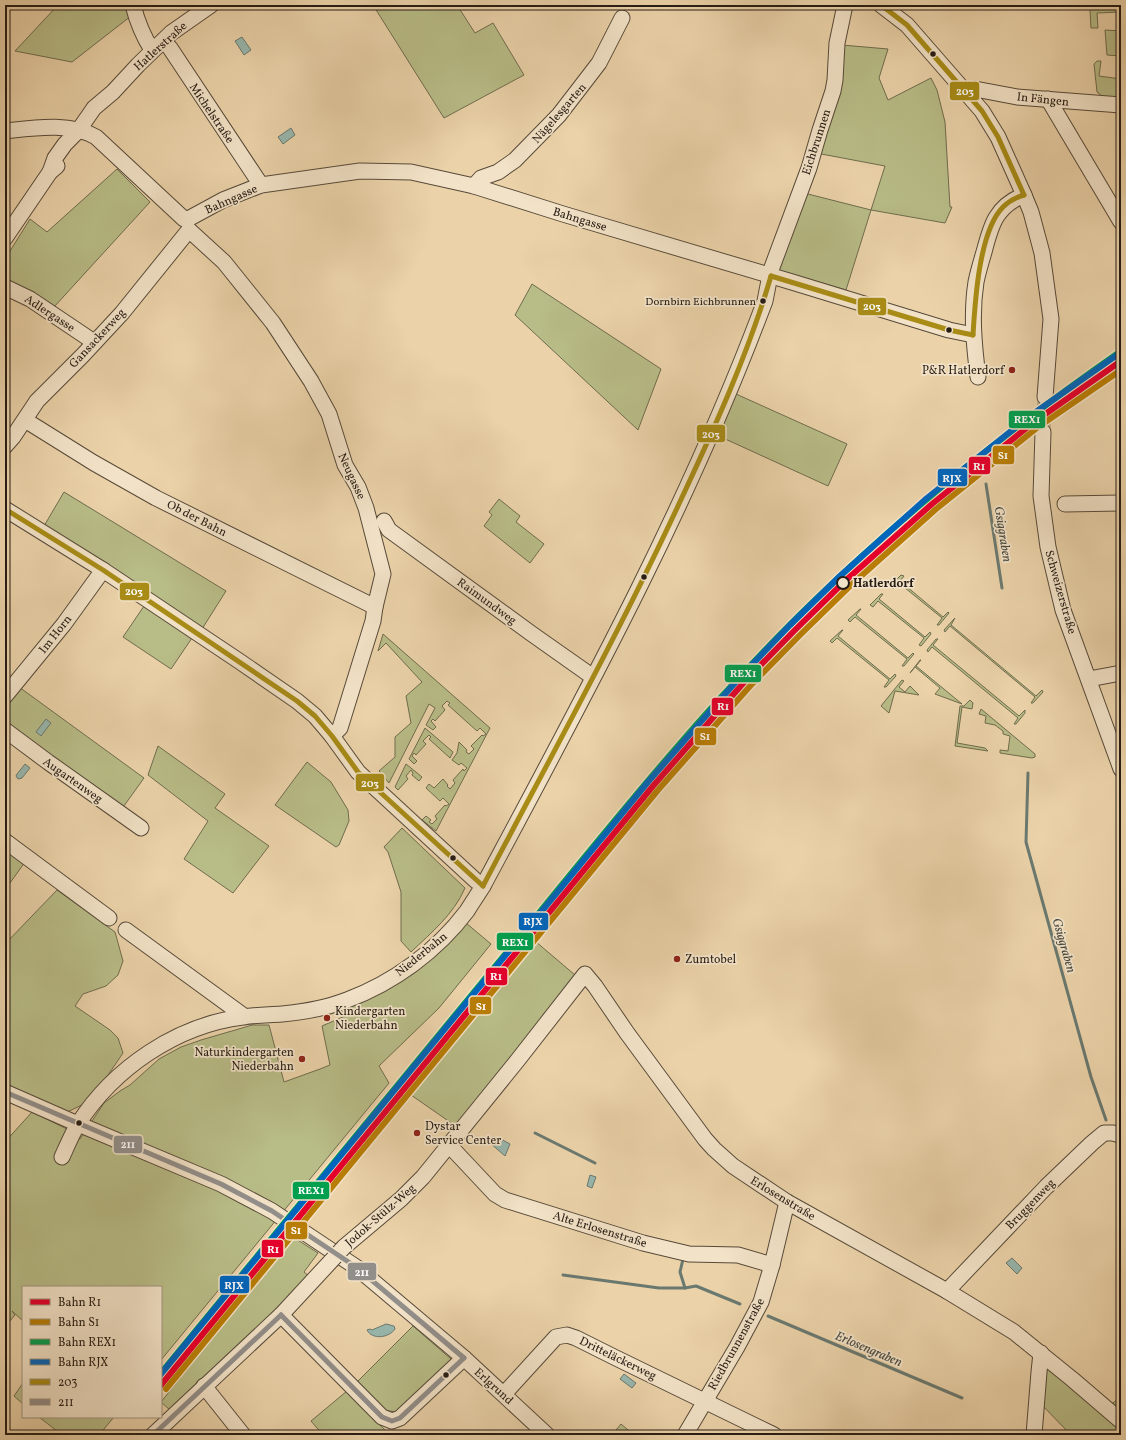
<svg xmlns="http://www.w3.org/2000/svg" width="1126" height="1440" font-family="Vollkorn,serif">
<rect width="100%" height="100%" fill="#ebd2a9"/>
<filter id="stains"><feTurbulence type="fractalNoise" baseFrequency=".005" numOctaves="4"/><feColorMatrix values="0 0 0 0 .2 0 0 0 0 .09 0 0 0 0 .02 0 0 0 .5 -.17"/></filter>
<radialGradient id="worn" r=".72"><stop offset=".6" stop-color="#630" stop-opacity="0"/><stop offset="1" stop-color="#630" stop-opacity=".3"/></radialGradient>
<g fill="#b8bc87" stroke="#6f6c4e">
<polygon points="58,5 130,5 131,16 72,62 15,51"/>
<polygon points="373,5 457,5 475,33 493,23 524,75 444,118"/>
<polygon points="1104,5 1121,5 1121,12 1097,13 1098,28 1091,28 1090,11 1092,8 1104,7"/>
<polygon points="1105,30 1121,31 1121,56 1107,55"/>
<polygon points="842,45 888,49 879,78 888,100 931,78 937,90 945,122 950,207 952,207 945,223 871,210 846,290 775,269 804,193 871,210 885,166 816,153"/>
<polygon points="1097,61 1101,61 1099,76 1121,79 1121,98 1103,97 1097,92 1094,64"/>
<polygon points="117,169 150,202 54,307 5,279 5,259 30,219 47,232"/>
<polygon points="532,284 661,369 638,430 515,315"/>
<polygon points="736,394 847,444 828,486 723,438 720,429"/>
<polygon points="64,492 226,591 202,629 44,526"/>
<polygon points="499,499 520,516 516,522 544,544 530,563 484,526 492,515 489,512"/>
<polygon points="901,575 904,576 900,581 943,617 948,612 949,613 939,625 937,625 942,618 899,583 893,589 891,587 891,585"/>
<polygon points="881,594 883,594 879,599 925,637 930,632 931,634 921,646 919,645 924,638 878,601 873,607 870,605"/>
<polygon points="144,606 192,638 171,669 123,637"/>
<polygon points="860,609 861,609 856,615 908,658 913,653 914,654 904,666 902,666 907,659 855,617 850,622 848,620"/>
<polygon points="955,618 951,625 1036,696 1042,690 1043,692 1033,703 1031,703 1035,697 950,626 945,632 944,630 954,619"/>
<polygon points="842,630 843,630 838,636 890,679 895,674 896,676 886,687 884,687 889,680 837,638 832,643 830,641"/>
<polygon points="383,634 490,728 436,831 422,820 426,816 431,820 429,822 432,824 437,819 435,816 445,805 446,806 449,804 443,798 440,801 426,788 429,784 434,788 443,779 448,785 447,786 450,789 455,783 453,780 463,769 464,771 467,768 461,763 459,765 452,760 457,753 459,742 467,750 466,752 469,754 474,749 471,746 482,735 483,736 486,734 480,728 477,731 448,705 450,703 447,701 442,706 445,710 435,721 433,719 431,721 436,727 433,730 426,725 435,708 429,704 389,783 379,771 395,757 395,737 411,723 406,696 422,682 386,643 378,651"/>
<polygon points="936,639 938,639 933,645 1019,716 1025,710 1025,713 1016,724 1014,724 1018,718 932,647 928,652 927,650"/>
<polygon points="920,660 921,660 916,666 962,704 935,694 940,688 915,667 910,673"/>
<polygon points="902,680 904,681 899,687 905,692 910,686 919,695 895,691 889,713 881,706"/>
<polygon points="19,687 144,778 121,810 5,726 5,704"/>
<polygon points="970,700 973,703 972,709 962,707 957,743 985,748 988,751 955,746 960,706 964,706"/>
<polygon points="981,709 1035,754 1035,757 1032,758 1000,753 1000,750 1008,751 1010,736 1003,734 1003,731 995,725 985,723 986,716 979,714"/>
<polygon points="425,728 453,752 450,758 429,739 431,737 429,735 423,741 426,744 416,755 414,753 412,756 417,761 414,764 409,759"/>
<polygon points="158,746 225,794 215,808 269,846 233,893 184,859 208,821 148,775"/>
<polygon points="307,762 331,782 348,810 349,821 339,845 336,847 275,805"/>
<polygon points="406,764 422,777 419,781 412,775 413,773 411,770 406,776 408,779 398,790 395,787"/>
<path d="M402 828 465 888C454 914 431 933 411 952L401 941V892L388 852 384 847Z"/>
<polygon points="5,848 25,862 10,883 5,879"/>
<polygon points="57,890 115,932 123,961 118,975 106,986 83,994 75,1006 110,1030 118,1038 123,1053 106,1078 82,1105 65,1113 9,1087 5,1083 5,944"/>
<polygon points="466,923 491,944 439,1008 379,1066 389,1083 161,1360 161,1287 23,1287 23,1321 12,1311 15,1315 9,1322 5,1319 5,1142 32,1112 67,1129 66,1133 80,1139 104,1103 120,1091 130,1085 159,1059 181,1047 201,1040 242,1028 252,1025 269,1025 284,1082 320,1069 330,1065 322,1026 345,1016 342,1011 413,974 440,951"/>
<polygon points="535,941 575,975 457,1127 411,1095"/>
<polygon points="293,1237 318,1253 304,1272 310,1277 171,1411 161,1402"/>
<polygon points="413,1326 451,1359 397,1412 382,1410 356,1383"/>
<polygon points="1045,1362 1106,1408 1121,1397 1121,1435 1071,1435 1042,1405"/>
<polygon points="23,1383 23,1404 14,1396"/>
<polygon points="347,1391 387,1432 386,1435 323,1435 311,1421"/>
<polygon points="39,1417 114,1417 99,1435 62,1435"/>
<polygon points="621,1424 634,1435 612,1435"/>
</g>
<g fill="#98b7ad" stroke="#6a7970">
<polygon points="242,37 251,50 244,55 235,41"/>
<polygon points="291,128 295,135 283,144 278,137"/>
<polygon points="46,719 51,723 41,736 36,732"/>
<polygon points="25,764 30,768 22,778 18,779 16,776 17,774"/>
<polygon points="492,1137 499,1138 510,1144 505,1156 489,1142"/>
<polygon points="590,1175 596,1177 592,1188 587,1186"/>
<polygon points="1012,1258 1022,1268 1017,1274 1006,1263"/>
<path d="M386 1324 394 1326 395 1329C389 1338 372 1340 367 1330L370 1329 372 1330Z"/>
<polygon points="624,1374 636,1383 632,1388 620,1379"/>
</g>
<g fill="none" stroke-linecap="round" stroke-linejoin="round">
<g stroke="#6a7970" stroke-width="3">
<polyline points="986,484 1002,588"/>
<polyline points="1028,773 1026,842 1091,1077 1106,1120"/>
<polyline points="535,1133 595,1163"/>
<polyline points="683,1259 680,1272 685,1288"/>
<polyline points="563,1275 659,1288 685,1288 696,1286 740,1304"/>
<polyline points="768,1316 962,1398"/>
</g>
<polyline stroke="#c4ae8b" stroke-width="15" stroke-dasharray="15 8" stroke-linecap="butt" points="1043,432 1045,397"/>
<g stroke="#574a39" stroke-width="17">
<g id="minor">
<path d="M133 5C137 21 143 36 152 50"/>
<polyline points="881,5 907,25 982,111 998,137 1024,195 1031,212 1042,253 1051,319 1045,397"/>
<polyline points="163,41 170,48 261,185"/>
<polyline points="967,93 975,89 1017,97 1121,105"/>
<polyline points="1048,99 1121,222"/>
<path d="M5 131C33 128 70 122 96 137L184 219H188L223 200 261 185 360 171 411 172 474 186 563 214 792 282 949 330 973 335"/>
<polyline points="50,172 55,158 65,144 78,131 94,108 113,92 138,65 171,33 211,5"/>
<polyline points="474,186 481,178 498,172 515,160 559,115 599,63 622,18"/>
<polyline points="189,230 224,262 273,323 311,381 329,414 345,465 358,487 366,508 383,574 375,607 373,621 340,728 332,736"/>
<polyline points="5,238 50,172 57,166"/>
<polyline points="5,287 30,299 94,342"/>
<path d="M978 377C974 345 971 314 976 282 978 272 981 262 984 252 991 225 996 206 1024 195"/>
<polyline points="25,420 94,463 156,498 375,607"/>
<polyline points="1043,432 1041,496 1048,547 1063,610 1121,769"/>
<polyline points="5,446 13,437 37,401 83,355 122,313 189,230"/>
<polyline points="1065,504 1121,503"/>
<polyline points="5,509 103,570 239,661 297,701 315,716 332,736 358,772 475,880 483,886"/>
<polyline points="384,521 389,530 532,634 593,677"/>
<polyline points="1089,679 1121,673"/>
<polyline points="5,696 64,624 103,570"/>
<polyline points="5,730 48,762 141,828"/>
<polyline points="5,841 109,918"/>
<polyline points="126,930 244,1016"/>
<polyline points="5,1092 71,1121 221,1184 272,1211 356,1267 464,1358 547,1435"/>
<polyline points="449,1145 495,1194 505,1200 643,1243 689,1254 738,1255 772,1265"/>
<path d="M62 1157C67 1146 72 1134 78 1124 114 1068 177 1025 243 1017 256 1015 269 1015 282 1014 303 1012 327 1008 347 1000 393 983 437 951 467 911 472 903 478 894 483 886 583 699 685 512 760 314L765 301 771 270 809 168 820 130 833 91 835 80 837 43 845 5"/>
<polyline points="344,1247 401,1199 423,1177 517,1061 585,974 595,986 627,1033 705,1139 714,1149 733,1166 787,1202 947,1291 1014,1332 1072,1379 1121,1421"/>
<polyline points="947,1291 1046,1187 1092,1143 1104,1133 1113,1133 1120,1135 1121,1134"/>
<polyline points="281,1315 382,1417 392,1421 400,1418 464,1358"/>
<polyline points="204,1386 243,1435"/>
<polyline points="504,1394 556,1337 567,1335 576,1338 614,1357 774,1435"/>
<polyline points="153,1435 281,1315 331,1261"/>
<polyline points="685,1435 737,1347 761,1302 772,1265 787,1202"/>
<polyline points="1034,1435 1039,1372 1041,1353"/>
</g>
</g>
<use href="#minor" stroke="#f2e2c7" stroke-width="15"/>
<g stroke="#574a39" stroke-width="17" stroke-linecap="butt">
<polyline id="minor-bridge" points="331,1261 344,1247"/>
</g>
<use href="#minor-bridge" stroke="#f2e2c7" stroke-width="15"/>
<g stroke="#f2e2c7" stroke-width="8">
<g id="bus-1">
<polyline points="881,5 907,25 982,111 998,137 1024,195"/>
<polyline points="771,276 949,330 973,335"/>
<path d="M973 335C975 302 979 231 1003 207 1008 202 1017 197 1024 195"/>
<polyline points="5,509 103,570 297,701 315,716 332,736 358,772 483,886"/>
<path d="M483 886C549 760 618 635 678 506 713 431 748 355 771 276"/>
</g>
</g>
<g stroke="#f2e2c7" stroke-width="8">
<g id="bus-2">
<polyline points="5,1092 221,1184 272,1211 356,1267 464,1358"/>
<polyline points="281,1315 382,1417 392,1421 400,1418 464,1358"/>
<polyline points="153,1435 281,1315"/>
</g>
</g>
<use href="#bus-1" stroke="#a88c16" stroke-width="5"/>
<use href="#bus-2" stroke="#928e8a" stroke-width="5"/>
<g stroke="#f2e2c7" stroke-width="9">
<polyline id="rail-1" points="161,1385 653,786 746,680 795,630 845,581 932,504 1034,422 1121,361"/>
</g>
<g stroke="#f2e2c7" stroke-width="9">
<polyline id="rail-2" points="166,1389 658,790 751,685 800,635 850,586 936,509 1038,427 1121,370"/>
</g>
<g stroke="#f2e2c7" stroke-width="9">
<path id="rail-3" d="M161 1373C281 1227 400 1081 520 936 614 821 707 704 814 601 909 509 1012 427 1121 351"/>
</g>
<g stroke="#f2e2c7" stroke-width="9">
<polyline id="rail-4" points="161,1374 648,782 741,676 790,625 840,576 927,498 1030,416 1117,355"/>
</g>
<use href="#rail-1" stroke="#e4002b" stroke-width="6"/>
<use href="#rail-2" stroke="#b87d06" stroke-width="6"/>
<use href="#rail-3" stroke="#029f4e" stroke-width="6"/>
<use href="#rail-4" stroke="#0065bd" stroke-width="6"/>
</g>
<g fill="#261c14" stroke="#f2e2c7" stroke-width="1.5">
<circle cx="933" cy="54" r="3.5"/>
<circle cx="763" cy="301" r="3.5"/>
<circle cx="949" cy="330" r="3.5"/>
<circle cx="644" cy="577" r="3.5"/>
<circle cx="453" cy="858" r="3.5"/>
<circle cx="79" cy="1123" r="3.5"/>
<circle cx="446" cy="1375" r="3.5"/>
</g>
<g fill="#8f2418" stroke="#f2e2c7" stroke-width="1.5">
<circle cx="1012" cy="370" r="4"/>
<circle cx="677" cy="959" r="4"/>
<circle cx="327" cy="1018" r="4"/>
<circle cx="302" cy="1059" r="4"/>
<circle cx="417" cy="1133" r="4"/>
</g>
<circle fill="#f2e2c7" stroke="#261c14" stroke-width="2" cx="843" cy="583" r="6"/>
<g text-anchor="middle" stroke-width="3.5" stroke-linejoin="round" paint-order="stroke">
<g font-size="11" fill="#261c14" stroke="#f2e2c7" text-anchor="end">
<text x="756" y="305">Dornbirn Eichbrunnen</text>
</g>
<g font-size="12" fill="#261c14" stroke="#f2e2c7">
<text transform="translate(160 46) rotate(-42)" y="4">Hatlerstraße</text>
<text transform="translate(1043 99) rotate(6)" y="4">In Fängen</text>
<text transform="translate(212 113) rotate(56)" y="4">Michelstraße</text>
<text transform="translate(559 113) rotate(-49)" y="4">Nägelesgarten</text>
<text transform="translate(816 142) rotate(-72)" y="4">Eichbrunnen</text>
<text transform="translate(231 199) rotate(-24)" y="4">Bahngasse</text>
<text transform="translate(580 219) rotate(17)" y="4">Bahngasse</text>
<text transform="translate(50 313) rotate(33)" y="4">Adlergasse</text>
<text transform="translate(97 338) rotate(-47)" y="4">Gansackerweg</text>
<text transform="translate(352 476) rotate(65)" y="4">Neugasse</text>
<text transform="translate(197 518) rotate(27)" y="4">Ob der Bahn</text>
<text transform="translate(1061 592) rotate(74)" y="4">Schweizerstraße</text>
<text transform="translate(487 601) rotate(36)" y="4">Raimundweg</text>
<text transform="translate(55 634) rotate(-52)" y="4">Im Horn</text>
<text transform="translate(73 780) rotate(35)" y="4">Augartenweg</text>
<text transform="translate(421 954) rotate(-39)" y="4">Niederbahn</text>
<text transform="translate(783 1198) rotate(31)" y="4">Erlosenstraße</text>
<text transform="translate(1030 1204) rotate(-46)" y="4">Bruggenweg</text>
<text transform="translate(380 1215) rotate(-41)" y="4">Jodok-Stülz-Weg</text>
<text transform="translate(600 1229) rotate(17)" y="4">Alte Erlosenstraße</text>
<text transform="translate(736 1344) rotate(-61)" y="4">Riedbrunnenstraße</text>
<text transform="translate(618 1358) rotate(26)" y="4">Dritteläckerweg</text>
<text transform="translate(494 1386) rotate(42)" y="4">Erlgrund</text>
</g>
<g font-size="12" fill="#261c14" stroke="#f2e2c7" text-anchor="start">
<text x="1004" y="374" text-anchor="end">P&amp;R Hatlerdorf</text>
<text x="685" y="963">Zumtobel</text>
<text x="335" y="1015">Kindergarten<tspan x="335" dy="14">Niederbahn</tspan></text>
<text x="294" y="1056" text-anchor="end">Naturkindergarten<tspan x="294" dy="14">Niederbahn</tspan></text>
<text x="425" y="1130">Dystar<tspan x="425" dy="14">Service Center</tspan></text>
</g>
<g font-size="12" font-weight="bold" fill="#261c14" stroke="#f2e2c7" text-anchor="start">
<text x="853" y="587">Hatlerdorf</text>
</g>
<g font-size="13" font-style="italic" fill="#484a42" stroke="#f2e2c7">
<text transform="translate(1004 534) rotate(81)" y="5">Gsiggraben</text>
<text transform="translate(1065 945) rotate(74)" y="5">Gsiggraben</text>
<text transform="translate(869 1348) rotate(23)" y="5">Erlosengraben</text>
</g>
</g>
<g stroke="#f2e2c7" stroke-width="1.5">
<rect x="949" y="81" width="31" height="20" rx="4" fill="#a88c16"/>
<rect x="857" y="297" width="30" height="19" rx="4" fill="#a88c16"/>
<rect x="1008" y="410" width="38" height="19" rx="4" fill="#029f4e"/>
<rect x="696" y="424" width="30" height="19" rx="4" fill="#a88c16"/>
<rect x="992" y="445" width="23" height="20" rx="4" fill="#b87d06"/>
<rect x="968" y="456" width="23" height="19" rx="4" fill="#e4002b"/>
<rect x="937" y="468" width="31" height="19" rx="4" fill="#0065bd"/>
<rect x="119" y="582" width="31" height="19" rx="4" fill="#a88c16"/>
<rect x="724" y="664" width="38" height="19" rx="4" fill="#029f4e"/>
<rect x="711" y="697" width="23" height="19" rx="4" fill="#e4002b"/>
<rect x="694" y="727" width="23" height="19" rx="4" fill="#b87d06"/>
<rect x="355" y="773" width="30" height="19" rx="4" fill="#a88c16"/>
<rect x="518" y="912" width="31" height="19" rx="4" fill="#0065bd"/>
<rect x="496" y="932" width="38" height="19" rx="4" fill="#029f4e"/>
<rect x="485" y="967" width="23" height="19" rx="4" fill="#e4002b"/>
<rect x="469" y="996" width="23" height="19" rx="4" fill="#b87d06"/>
<rect x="113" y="1135" width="30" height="19" rx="4" fill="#928e8a"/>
<rect x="292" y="1181" width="38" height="19" rx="4" fill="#029f4e"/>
<rect x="285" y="1221" width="23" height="19" rx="4" fill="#b87d06"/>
<rect x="261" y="1239" width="23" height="19" rx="4" fill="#e4002b"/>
<rect x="347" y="1262" width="30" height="19" rx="4" fill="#928e8a"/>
<rect x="219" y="1275" width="31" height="19" rx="4" fill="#0065bd"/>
</g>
<g font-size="11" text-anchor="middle" font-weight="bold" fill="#fff">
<text x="965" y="95">203</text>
<text x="872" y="310">203</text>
<text x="1027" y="423">REX1</text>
<text x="711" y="438">203</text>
<text x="1003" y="459">S1</text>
<text x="979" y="470">R1</text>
<text x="952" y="482">RJX</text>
<text x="134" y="595">203</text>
<text x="743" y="677">REX1</text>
<text x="723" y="710">R1</text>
<text x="705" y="740">S1</text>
<text x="370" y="787">203</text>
<text x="533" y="925">RJX</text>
<text x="515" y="946">REX1</text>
<text x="496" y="980">R1</text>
<text x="481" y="1010">S1</text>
<text x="128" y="1148">211</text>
<text x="311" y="1194">REX1</text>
<text x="296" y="1234">S1</text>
<text x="273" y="1253">R1</text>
<text x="362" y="1276">211</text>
<text x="234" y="1289">RJX</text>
</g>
<rect width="1126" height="1440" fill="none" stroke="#ebd2a9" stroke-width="20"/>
<rect x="6" y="6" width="1114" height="1428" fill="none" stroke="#261c14" stroke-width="2"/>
<rect x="10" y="10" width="1106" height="1420" fill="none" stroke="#261c14"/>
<rect x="22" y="1286" width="140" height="132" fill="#f2e2c7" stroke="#a0937f"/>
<rect x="30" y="1299" width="20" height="6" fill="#e4002b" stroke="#a0937f"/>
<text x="58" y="1306" font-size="12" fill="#261c14">Bahn R1</text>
<rect x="30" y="1319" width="20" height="6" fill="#b87d06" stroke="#a0937f"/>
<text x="58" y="1326" font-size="12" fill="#261c14">Bahn S1</text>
<rect x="30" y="1339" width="20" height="6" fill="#029f4e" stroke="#a0937f"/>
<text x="58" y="1346" font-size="12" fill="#261c14">Bahn REX1</text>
<rect x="30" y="1359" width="20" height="6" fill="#0065bd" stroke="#a0937f"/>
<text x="58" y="1366" font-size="12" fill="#261c14">Bahn RJX</text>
<rect x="30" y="1379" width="20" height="6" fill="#a88c16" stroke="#a0937f"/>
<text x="58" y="1386" font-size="12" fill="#261c14">203</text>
<rect x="30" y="1399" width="20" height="6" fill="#928e8a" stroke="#a0937f"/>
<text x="58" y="1406" font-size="12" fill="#261c14">211</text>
<rect width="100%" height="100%" filter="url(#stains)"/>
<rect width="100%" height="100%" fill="url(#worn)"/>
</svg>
